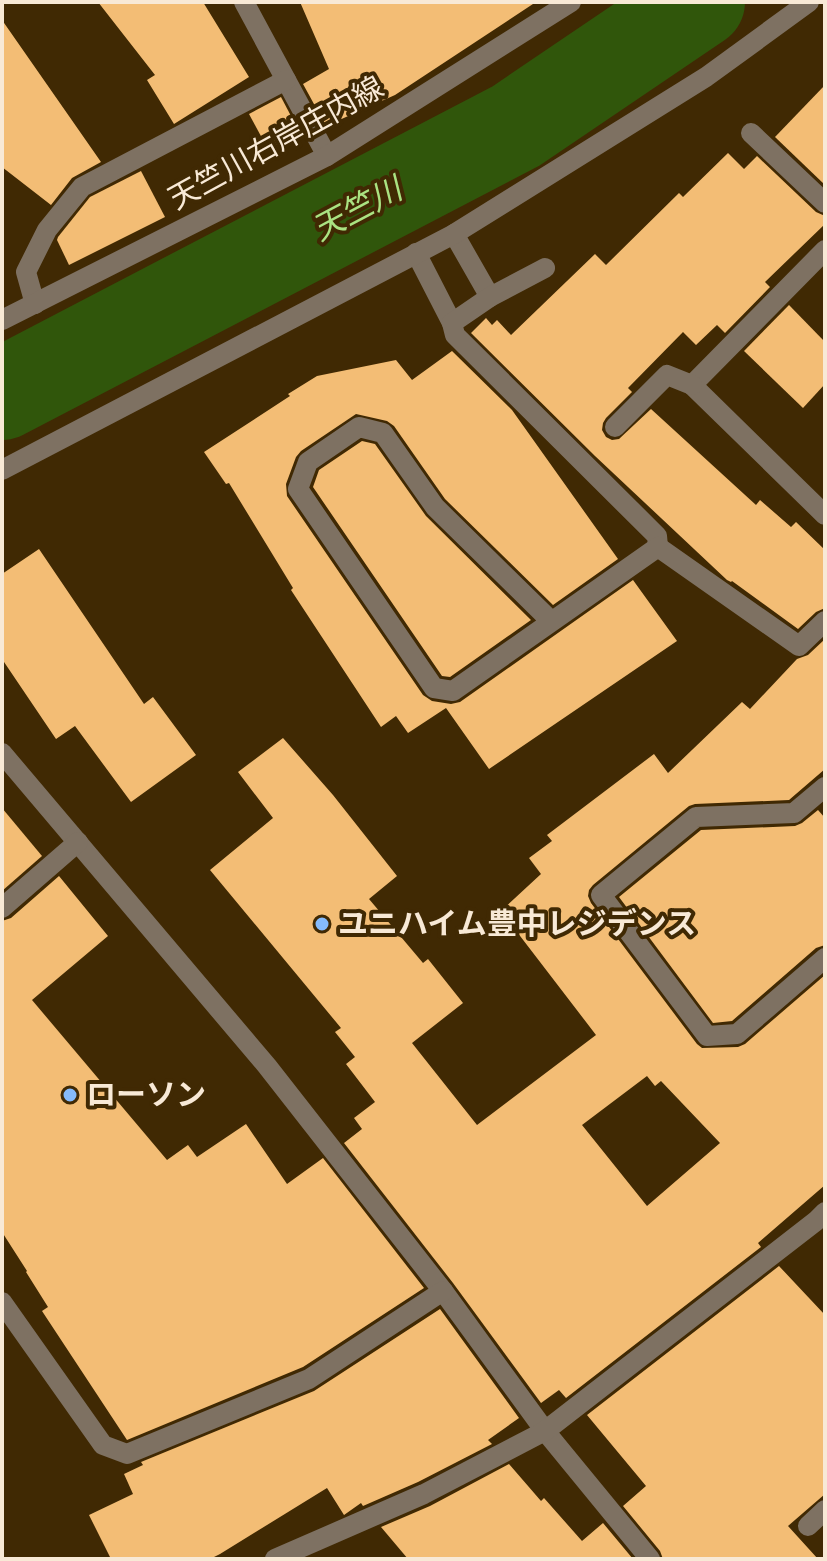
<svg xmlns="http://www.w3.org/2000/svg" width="827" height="1561" font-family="'Zilla Slab','Noto Sans JP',serif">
<rect width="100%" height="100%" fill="#402903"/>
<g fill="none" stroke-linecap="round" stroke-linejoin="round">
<polyline stroke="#30560b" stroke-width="92" points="2,394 516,126 699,2"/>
</g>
<g fill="#f3bd75" fill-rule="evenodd">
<polygon points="98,2 203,2 249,77 174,124 147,80 155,75"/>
<polygon points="300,2 536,2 395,95 326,126 303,84 329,69"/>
<polygon points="2,20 101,162 72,178 51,205 2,167"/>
<polygon points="825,85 825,185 775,137"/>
<polygon points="281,97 302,137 269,151 249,114"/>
<polygon points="728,153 744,169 757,156 816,212 825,216 825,224 765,282 770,287 725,333 717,325 696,345 683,332 628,388 632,392 606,418 603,423 602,430 606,437 612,440 619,439 651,409 756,505 760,500 791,527 796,522 825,550 825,608 816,612 798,629 732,581 731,582 727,580 595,456 471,333 486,318 492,325 497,320 511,335 595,254 606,265 679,193 683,197"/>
<polygon points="141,171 165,217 69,265 57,240 58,237 90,197"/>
<polygon points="789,305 825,342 825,384 803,408 744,351"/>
<polygon points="452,351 512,410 618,559 553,605 445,499 394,426 387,421 356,414 301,451 296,457 286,484 287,496 423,695 432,701 451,704 460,702 633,580 677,641 489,769 446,708 408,733 396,716 381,727 291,590 293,588 229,483 226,484 204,452 290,396 288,394 317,376 396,360 412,380"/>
<polygon points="362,441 375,444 426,516 531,620 450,677 442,676 313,487 319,470"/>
<polygon points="39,549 144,704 153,697 196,755 131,802 75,726 56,739 2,659 2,574"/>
<path d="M825 639V769L789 800 695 804 689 806 593 885 589 890 588 896 591 903 697 1044 702 1048 738 1047 745 1044 825 975V1185L758 1243 761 1247 566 1398 559 1390 541 1403 453 1283 344 1143 362 1129 354 1118 375 1102 346 1064 355 1057 335 1032 341 1028 210 870 273 818 238 772 283 738 333 795 397 876 369 899 423 963 428 959 463 1003 412 1043 477 1125 596 1035 501 911 541 874 529 858 552 841 547 835 654 754 668 773 742 702 750 709 797 659 808 655ZM647 1076 655 1086 661 1081 720 1143 647 1206 582 1125Z"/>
<polygon points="2,808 42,856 2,891"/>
<polygon points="818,810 825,818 825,945 816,948 732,1021 713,1023 619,897 701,830 795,826 802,823"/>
<polygon points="59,876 108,936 32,1000 167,1160 188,1145 197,1157 246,1124 287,1184 323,1158 424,1288 303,1367 127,1440 42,1311 48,1307 26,1272 27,1271 2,1232 2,921 11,918"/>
<polygon points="779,1266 825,1315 825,1494 788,1526 818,1559 663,1559 660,1551 623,1506 646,1486 587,1415"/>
<polygon points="440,1309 519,1418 488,1440 492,1444 418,1482 363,1506 361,1503 344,1515 327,1488 220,1554 210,1559 111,1559 89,1515 133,1494 124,1474 143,1465 141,1462 314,1391"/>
<polygon points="509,1464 541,1501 544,1498 582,1541 603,1523 633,1559 408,1559 381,1527 430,1506"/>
</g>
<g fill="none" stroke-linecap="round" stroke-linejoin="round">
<g stroke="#7e7162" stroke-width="20">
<polyline points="244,2 327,156"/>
<polyline points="751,133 825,203"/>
<polyline points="454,234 490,297"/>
<polyline points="825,250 692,385 825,515"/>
<polyline points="416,253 452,323"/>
<polyline points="545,268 490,297 452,323 455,335 657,536 658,547"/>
<polyline points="35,304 26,272 47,230 82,187 286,80"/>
<polyline points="2,320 327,156 571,2"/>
<polyline points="615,427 667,375 692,385"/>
<polyline points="2,470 454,234 706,77 809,2"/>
<polyline points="551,621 435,507 383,433 359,427 308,462 298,489 434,688 453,691 658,547 799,646 825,621"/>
<polyline points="2,753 267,1066 443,1291 545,1431 650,1559"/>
<polyline points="825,787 794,813 696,817 601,895 707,1036 737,1034 825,958"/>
<polyline points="2,908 78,842"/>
<polyline points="2,1302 103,1445 127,1454 309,1379 443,1291"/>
<polyline points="808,1526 825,1510"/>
<polyline points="275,1559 424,1494 545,1431 816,1221 825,1212"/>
</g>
</g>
<g fill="#86bbfb" stroke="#402903" stroke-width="3">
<circle cx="322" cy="924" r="8"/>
<circle cx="70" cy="1095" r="8"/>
</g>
<g text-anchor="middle" stroke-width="8" stroke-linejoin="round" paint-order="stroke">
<g font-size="30" fill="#f8e9d6" stroke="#402903">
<text transform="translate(276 143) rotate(-29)" y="10">天竺川右岸庄内線</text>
</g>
<g font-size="30" font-weight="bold" fill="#f8e9d6" stroke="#402903" text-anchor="start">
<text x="338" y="934">ユニハイム豊中レジデンス</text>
<text x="86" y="1105">ローソン</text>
</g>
<g font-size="32" font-style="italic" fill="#aae382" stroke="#402903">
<text transform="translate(357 209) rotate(-28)" y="11">天竺川</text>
</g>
</g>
<rect width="827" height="1561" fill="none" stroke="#f8e9d6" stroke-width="8"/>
</svg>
